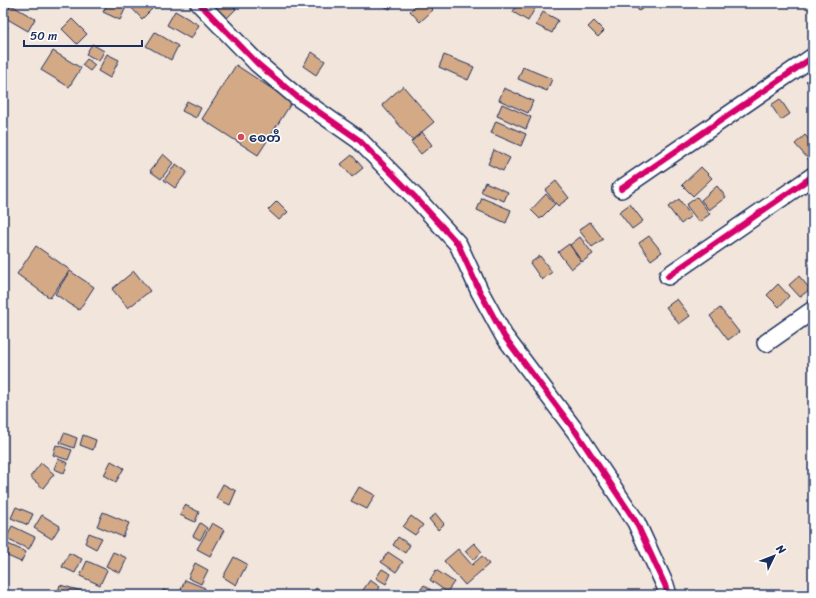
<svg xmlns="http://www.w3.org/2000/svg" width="816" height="598" font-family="Sriracha,'Noto Sans Myanmar',sans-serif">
<rect width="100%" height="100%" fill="#f2e5db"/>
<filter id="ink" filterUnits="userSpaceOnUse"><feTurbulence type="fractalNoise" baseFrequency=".025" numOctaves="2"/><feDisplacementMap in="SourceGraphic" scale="8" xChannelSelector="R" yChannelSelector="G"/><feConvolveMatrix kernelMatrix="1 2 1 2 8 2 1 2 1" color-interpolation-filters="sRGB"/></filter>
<g filter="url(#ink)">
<g fill="#d4a986" stroke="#1b2f5e">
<polygon points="108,3 119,3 126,7 120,20 103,12"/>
<polygon points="127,3 147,3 152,9 142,19"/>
<polygon points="217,3 230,3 236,9 225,20 212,8"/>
<polygon points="381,3 393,3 390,9 380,4"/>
<polygon points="418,3 426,3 433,10 420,22 410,11"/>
<polygon points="518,3 526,3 535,8 528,21 513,12"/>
<polygon points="633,3 650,3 639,11"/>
<polygon points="11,5 35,19 28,31 4,17"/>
<polygon points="175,11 199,25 191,39 167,25"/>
<polygon points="543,12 558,20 552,33 536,25"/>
<polygon points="72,19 87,34 77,44 62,29"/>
<polygon points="594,21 604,31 598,37 588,27"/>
<polygon points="3,24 8,27 3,33"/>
<polygon points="155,32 178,46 171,60 146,46"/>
<polygon points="92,44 104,51 99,61 86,54"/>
<polygon points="53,51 81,68 69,87 41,70"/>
<polygon points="312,52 325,61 316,75 303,66"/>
<polygon points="107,54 119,60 110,78 98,71"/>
<polygon points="444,55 474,67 468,80 439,67"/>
<polygon points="87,59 95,65 90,71 82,65"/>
<polygon points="236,65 292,102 258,155 202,119"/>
<polygon points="523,67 552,79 547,91 518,79"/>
<polygon points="813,76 813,89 806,81"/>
<polygon points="403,86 434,122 412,140 382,105"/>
<polygon points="504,88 533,101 528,113 499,100"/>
<polygon points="780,99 790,114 781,120 771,105"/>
<polygon points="187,101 201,108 196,118 182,111"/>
<polygon points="502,104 531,117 526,129 497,116"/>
<polygon points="496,121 526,134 521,146 491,133"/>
<polygon points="422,132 432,145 421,154 411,142"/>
<polygon points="805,135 813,144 813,157 809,160 795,144"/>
<polygon points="494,150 510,158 503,171 488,164"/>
<polygon points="163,154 173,163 161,179 150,171"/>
<polygon points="352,155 363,168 352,177 341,164"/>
<polygon points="176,164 187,172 175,188 164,180"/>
<polygon points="701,167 712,178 693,196 682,185"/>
<polygon points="556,181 569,198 558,206 545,190"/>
<polygon points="485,182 508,192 504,201 481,192"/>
<polygon points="717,186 726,197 709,210 701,200"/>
<polygon points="546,194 555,204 540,219 531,210"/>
<polygon points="697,197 710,214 699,222 686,205"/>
<polygon points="482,198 511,210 506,223 477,210"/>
<polygon points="679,199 691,216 681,224 668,207"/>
<polygon points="277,201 288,212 279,220 268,210"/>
<polygon points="630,204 643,221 632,229 619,212"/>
<polygon points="590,222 603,239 592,247 579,230"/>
<polygon points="649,236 662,252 651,260 639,243"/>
<polygon points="580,237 593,254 582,262 570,245"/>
<polygon points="569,244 581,261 571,269 558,252"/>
<polygon points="36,246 70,270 50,298 17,274"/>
<polygon points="540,256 552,272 542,280 530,263"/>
<polygon points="70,271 94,287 79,310 55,294"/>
<polygon points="134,271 150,291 128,308 112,289"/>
<polygon points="799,276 810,289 800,297 789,285"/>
<polygon points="778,284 789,296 779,307 767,295"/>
<polygon points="677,299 690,316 679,324 666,307"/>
<polygon points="720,308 739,332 728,340 710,316"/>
<polygon points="64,433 77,438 74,448 60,443"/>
<polygon points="83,435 96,440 93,450 80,445"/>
<polygon points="56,445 72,450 68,460 53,455"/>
<polygon points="58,459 68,463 64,473 54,469"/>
<polygon points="111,461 124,468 116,482 104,475"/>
<polygon points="41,463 54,474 43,488 30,477"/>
<polygon points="223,484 236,491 230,505 216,498"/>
<polygon points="359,487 375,495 367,509 351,501"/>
<polygon points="185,505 199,512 195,522 180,515"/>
<polygon points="16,507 33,514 28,525 11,518"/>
<polygon points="103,512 129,523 123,537 97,526"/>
<polygon points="436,514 444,524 438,530 429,519"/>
<polygon points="42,515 60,526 52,539 34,528"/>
<polygon points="411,516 423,525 415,535 403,527"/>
<polygon points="200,523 207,528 200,540 193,536"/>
<polygon points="212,523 224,530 210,556 197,549"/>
<polygon points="12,526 35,537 29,549 6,539"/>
<polygon points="89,533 102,538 96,549 85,543"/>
<polygon points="398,537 410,545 405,553 393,545"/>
<polygon points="474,543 482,552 473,560 465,551"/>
<polygon points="8,544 26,552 21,562 3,554"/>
<polygon points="458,549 472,565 482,556 489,564 465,585 444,561"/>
<polygon points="113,552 127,558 120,573 106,566"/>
<polygon points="388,552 403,562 396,572 381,562"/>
<polygon points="69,553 82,559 75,573 62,567"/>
<polygon points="234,557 247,564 236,585 223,577"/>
<polygon points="87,561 107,570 100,585 80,576"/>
<polygon points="195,563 208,570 201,584 188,578"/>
<polygon points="382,569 391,574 386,584 376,578"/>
<polygon points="436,570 454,582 447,592 430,580"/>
<polygon points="185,580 205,588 202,595 179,595"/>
<polygon points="370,580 380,587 375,595 372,595 363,590"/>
<polygon points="60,585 93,594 93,595 57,595"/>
<polygon points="424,585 435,593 433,595 422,595 419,592"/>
<polygon points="316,588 326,595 314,595 312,593"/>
<polygon points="163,590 175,593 174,595 162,595"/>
<polygon points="220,591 230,594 229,595 219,595"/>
</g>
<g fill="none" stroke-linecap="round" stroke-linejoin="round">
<g stroke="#1b2f5e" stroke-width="20">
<g id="minor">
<polyline points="199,3 258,64 296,96 359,140 417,199 458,244 480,292 504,336 576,432 636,522 665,585 668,595"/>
<polyline points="621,189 813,57"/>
<polyline points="668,276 813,176"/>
<polyline points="766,343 813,310"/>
</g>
</g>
<use href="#minor" stroke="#fff" stroke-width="17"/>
<g stroke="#fff" stroke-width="8">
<g id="cycleway">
<polyline points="199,3 258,64 296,96 359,140 417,199 458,244 480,292 504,336 576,432 636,522 665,585 668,595"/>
<polyline points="621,189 813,57"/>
<polyline points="668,276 813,176"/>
</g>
</g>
<use href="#cycleway" stroke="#d6006c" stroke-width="6"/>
</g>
</g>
<circle fill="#d1495b" stroke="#fff" stroke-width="1.5" cx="241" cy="137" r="4"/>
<g text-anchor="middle" stroke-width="3" stroke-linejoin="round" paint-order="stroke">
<g font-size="13" font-weight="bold" fill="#1b2f5e" stroke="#fff" text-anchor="start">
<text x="249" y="142">စေတီ</text>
</g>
</g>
<rect width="816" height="598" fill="none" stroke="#fff" stroke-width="16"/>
<rect x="8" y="8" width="800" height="582" fill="none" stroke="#1b2f5e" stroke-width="1.5" filter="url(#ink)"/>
<g transform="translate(774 556) rotate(47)" stroke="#ffffff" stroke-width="3" paint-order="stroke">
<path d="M0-3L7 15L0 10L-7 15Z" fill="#1b2f5e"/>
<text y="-6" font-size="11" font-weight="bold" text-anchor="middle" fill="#1b2f5e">N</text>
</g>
<path d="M24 40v6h118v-6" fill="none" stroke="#1b2f5e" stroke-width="2"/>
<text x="30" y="40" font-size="12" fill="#1b2f5e" stroke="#ffffff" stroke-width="3" paint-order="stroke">50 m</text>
</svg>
